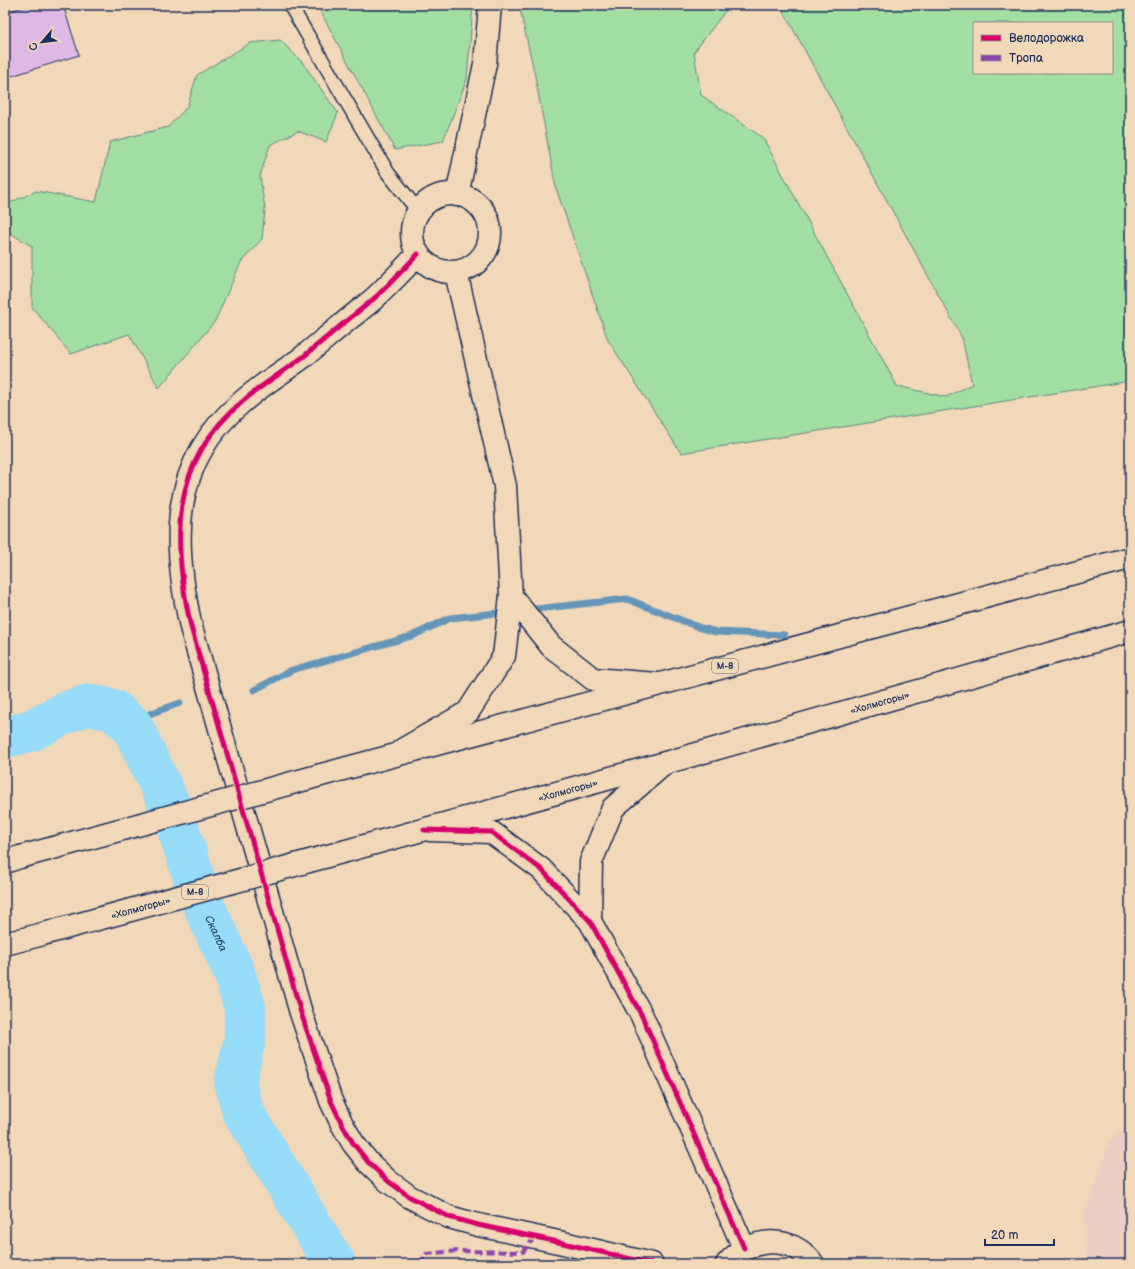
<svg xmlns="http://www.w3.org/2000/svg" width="1135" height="1269" font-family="'Balsamiq Sans',sans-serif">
<rect width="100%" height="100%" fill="#f0d8b8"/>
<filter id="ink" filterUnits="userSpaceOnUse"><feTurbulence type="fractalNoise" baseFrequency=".025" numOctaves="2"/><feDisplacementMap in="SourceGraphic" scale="8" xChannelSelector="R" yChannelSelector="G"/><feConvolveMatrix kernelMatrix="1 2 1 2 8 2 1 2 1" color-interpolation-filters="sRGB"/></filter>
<g filter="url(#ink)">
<polygon fill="#ebcfc5" points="1130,1123 1130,1264 1086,1264 1084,1214 1110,1142"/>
<g fill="#a3dea3" stroke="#5f8680" fill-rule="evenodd">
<polygon points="317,5 473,5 467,79 443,141 395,150"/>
<path d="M519 5H730L694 52 701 95 763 138 897 386 946 397 972 384 962 338 780 5H1130V381L681 453 608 340 556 188 535 76ZM974 23H1112V73H974Z"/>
<polygon points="280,40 302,62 338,113 326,142 298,131 270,145 260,176 265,209 262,239 241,262 215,321 159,388 129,334 71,354 32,307 32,246 5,230 5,205 36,191 96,202 110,142 168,127 187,107 197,75 250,43"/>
</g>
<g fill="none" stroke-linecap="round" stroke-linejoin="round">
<g stroke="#6596ba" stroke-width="7">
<polyline points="527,610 627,599 701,628 716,632 784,635"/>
<polyline points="254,690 292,670 412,636 450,618 507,612"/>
<polyline points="127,722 180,703"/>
</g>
<path stroke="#96dbf8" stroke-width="42" id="s1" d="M5 735 10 736 30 731 69 711 89 705 113 710 132 726 172 810 202 902 234 972 245 1008V1039L235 1082 243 1112 335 1264"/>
</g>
<polygon fill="#deb9e3" stroke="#1b2f5e" points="28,5 63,5 79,55 5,78 5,13"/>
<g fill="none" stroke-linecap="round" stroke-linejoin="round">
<g stroke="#1b2f5e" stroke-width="16">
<polyline id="service" points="290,5 388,173 419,212"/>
</g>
<g stroke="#1b2f5e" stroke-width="25">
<g id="tertiary">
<circle cx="451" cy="233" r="39"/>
<polyline points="457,195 485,64 490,5"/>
<path d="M418 254C406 267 393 280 380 293 371 302 360 310 350 318 334 331 319 344 303 357 283 372 261 385 242 402 169 463 172 542 191 627L301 1013 331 1101 342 1124 353 1143 368 1162 388 1181 410 1197 449 1217 478 1225 563 1243 652 1264"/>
<polyline points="511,596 551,646 593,679 657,684"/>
<polyline points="402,750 468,712 504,656 511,596 505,486 456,272"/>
<polyline points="430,830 491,832 541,869 590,921 642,1016 744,1248"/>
<polyline points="590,921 591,862 613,808 665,763"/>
<path d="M727 1264C749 1237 792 1233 813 1264"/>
</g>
</g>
<g stroke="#1b2f5e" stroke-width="25">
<g id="trunk">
<polyline points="321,775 1130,558"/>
<path id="s2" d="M346 851 665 763 1130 631"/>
<polyline points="5,862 20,857"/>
<polyline points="5,944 43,934"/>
</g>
</g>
<use href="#service" stroke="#f0d8b8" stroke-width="13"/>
<use href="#tertiary" stroke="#f0d8b8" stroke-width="22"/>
<use href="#trunk" stroke="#f0d8b8" stroke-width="22"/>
<g stroke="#1b2f5e" stroke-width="25" stroke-linecap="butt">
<g id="trunk-bridge">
<polyline points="20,857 321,775"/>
<path id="s3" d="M43 934 346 851"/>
</g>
</g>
<use href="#trunk-bridge" stroke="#f0d8b8" stroke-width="22"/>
<polyline stroke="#8e44ad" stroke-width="4" stroke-dasharray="8 4" stroke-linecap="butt" points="419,1264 426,1254 457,1251 523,1252 534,1238"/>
<g stroke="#f0d8b8" stroke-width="8">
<g id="cycleway">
<path d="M418 254C406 267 393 280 380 293 371 302 360 310 350 318 334 331 319 344 303 357 283 372 261 385 242 402 169 463 172 542 191 627L301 1013 331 1101 342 1124 353 1143 368 1162 388 1181 410 1197 449 1217 478 1225 563 1243 652 1264"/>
<polyline points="424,830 491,832 541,869 590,921 642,1016 744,1248"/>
</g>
</g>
<use href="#cycleway" stroke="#d6006c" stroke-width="5"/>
</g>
</g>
<g text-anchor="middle" stroke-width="3" stroke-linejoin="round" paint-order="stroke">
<g fill="#f0d8b8" stroke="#5b6279" stroke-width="1">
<rect x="712" y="659" width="26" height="14" rx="3"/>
<rect x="182" y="885" width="26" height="14" rx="3"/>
</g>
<g font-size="9" font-weight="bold" fill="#1b2f5e">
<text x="725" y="669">М-8</text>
<text x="195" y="895">М-8</text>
</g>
<g font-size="10" fill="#1b2f5e" stroke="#f0d8b8">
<text dy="4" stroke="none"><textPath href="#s2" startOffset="554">«Холмогоры»</textPath></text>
<text dy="4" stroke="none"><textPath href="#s2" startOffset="230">«Холмогоры»</textPath></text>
<text dy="4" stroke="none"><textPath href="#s3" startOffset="101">«Холмогоры»</textPath></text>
</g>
<g font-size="11" font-style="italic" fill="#2d4975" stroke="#f0d8b8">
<text dy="4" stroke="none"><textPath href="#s1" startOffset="364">Скалба</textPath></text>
</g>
</g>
<rect width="1135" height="1269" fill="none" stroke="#f0d8b8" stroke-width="20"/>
<rect x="10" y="10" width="1115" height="1249" fill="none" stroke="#1b2f5e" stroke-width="1.5" filter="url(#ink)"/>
<rect x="973" y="22" width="140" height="52" fill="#f0d8b8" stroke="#9b9494"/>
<rect x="981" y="35" width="20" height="6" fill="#d6006c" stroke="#9b9494"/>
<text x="1009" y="42" font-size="12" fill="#1b2f5e">Велодорожка</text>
<rect x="981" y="55" width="20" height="6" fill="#8e44ad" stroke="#9b9494"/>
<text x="1009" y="62" font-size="12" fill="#1b2f5e">Тропа</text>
<g transform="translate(42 42) rotate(242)" stroke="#f0d8b8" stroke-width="3" paint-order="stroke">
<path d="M0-3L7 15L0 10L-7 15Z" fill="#1b2f5e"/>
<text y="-6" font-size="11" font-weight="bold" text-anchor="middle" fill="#1b2f5e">С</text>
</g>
<path d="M985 1239v6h69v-6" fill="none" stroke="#1b2f5e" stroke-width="2"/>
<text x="991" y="1239" font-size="12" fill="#1b2f5e" stroke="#f0d8b8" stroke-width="3" paint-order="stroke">20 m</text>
</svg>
